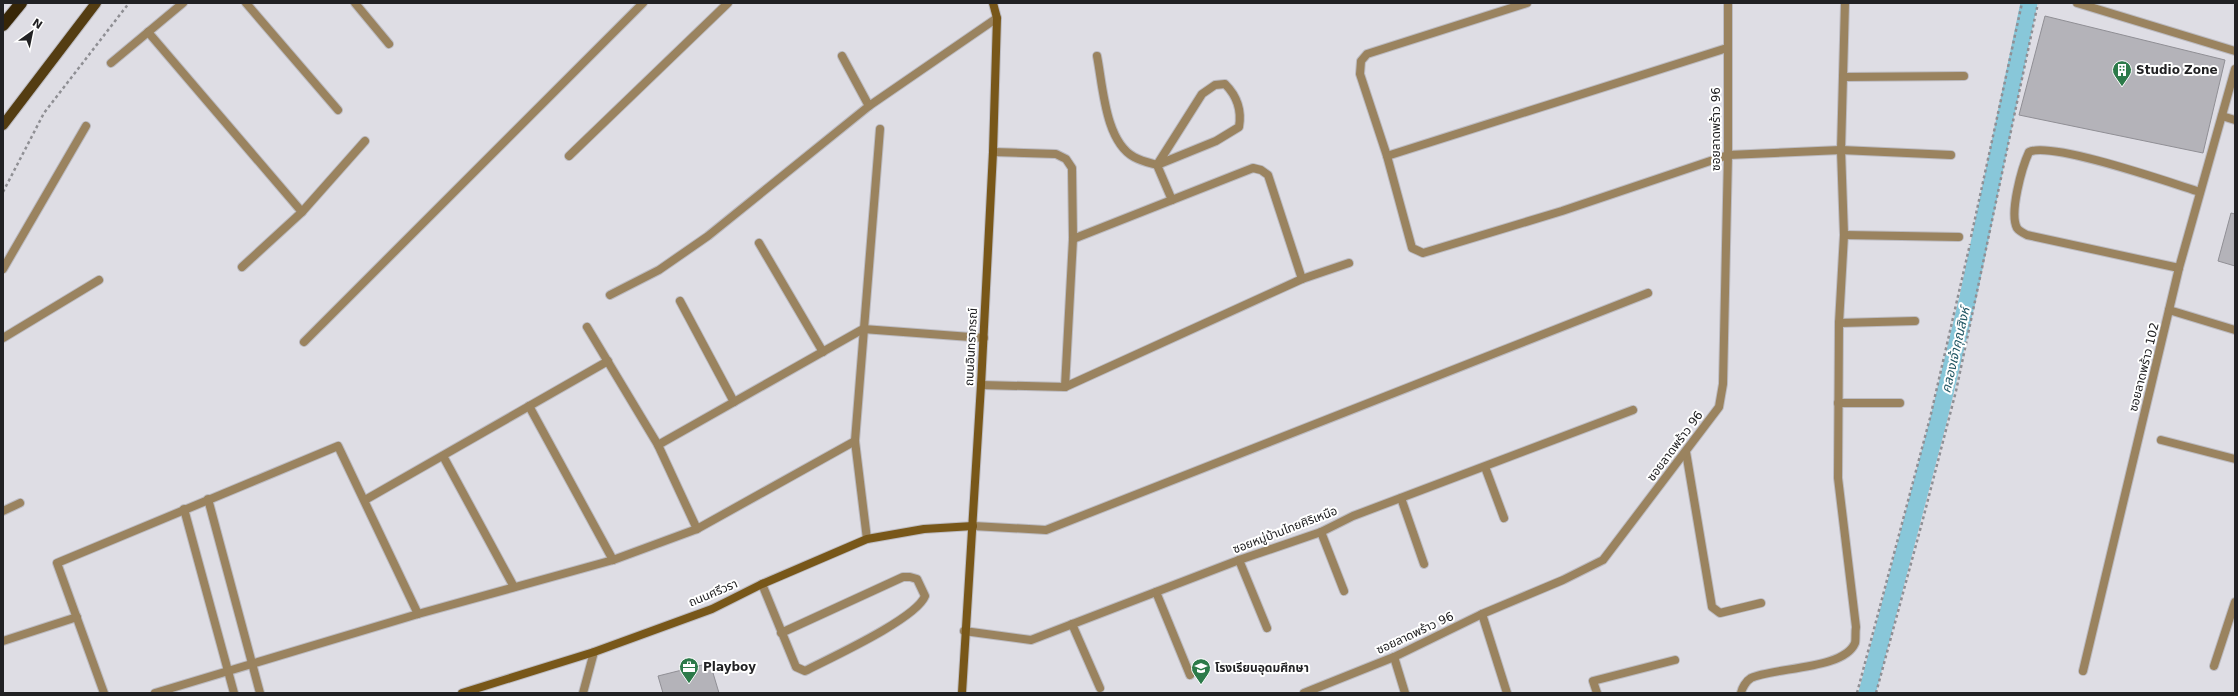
<svg xmlns="http://www.w3.org/2000/svg" width="2238" height="696" font-family="'DejaVu Sans','Noto Sans Thai',sans-serif">
<rect width="100%" height="100%" fill="#dedde4"/>
<g fill="none" stroke-linecap="round" stroke-linejoin="round">
<polyline stroke="#88c7d9" stroke-width="17" points="1867,693 1938,422 1968,297 2029,3"/>
</g>
<g fill="#b4b3b9" stroke="#908f95">
<polygon points="2045,16 2225,60 2203,153 2019,115"/>
<polygon points="2231,213 2235,214 2235,266 2218,261"/>
<polygon points="710,663 719,693 663,693 658,676"/>
</g>
<g fill="none" stroke-linecap="round" stroke-linejoin="round">
<g stroke="#bcbbc1" stroke-width="10">
<g id="lane">
<path d="M2179 268 2027 235C2023 233 2019 231 2017 228 2009 213 2022 167 2029 152 2051 141 2171 183 2200 192"/>
<polyline points="3,269 86,126"/>
<polyline points="3,338 99,280"/>
<polyline points="583,693 594,652"/>
</g>
</g>
<g stroke="#bcbbc1" stroke-width="10">
<g id="street">
<polyline points="246,3 338,110"/>
<polyline points="355,3 389,44"/>
<polyline points="1527,3 1367,54 1361,61 1360,74 1387,156 1412,248 1423,253 1562,211 1728,155 1841,150 1951,155"/>
<polyline points="2077,3 2235,51"/>
<polyline points="148,32 302,212"/>
<polyline points="842,56 869,106 997,18"/>
<path d="M1097 56C1103 86 1105 141 1134 157 1141 161 1150 163 1157 165L1172 200"/>
<polyline points="111,63 183,3"/>
<polyline points="1843,77 1964,76"/>
<path d="M1225 84C1237 96 1242 110 1239 127L1216 141 1157 165 1202 94 1215 85Z"/>
<polyline points="2222,116 2235,120"/>
<polyline points="993,152 1056,154 1066,159 1072,168 1073,239 1065,387"/>
<polyline points="569,156 728,3"/>
<polyline points="1387,156 1727,48"/>
<polyline points="1844,235 1959,237"/>
<polyline points="759,243 823,352"/>
<polyline points="242,267 302,212 365,141"/>
<polyline points="1302,279 1349,263"/>
<polyline points="610,295 659,270 708,236 869,106"/>
<polyline points="680,301 734,402"/>
<polyline points="2169,310 2235,330"/>
<polyline points="1839,323 1915,321"/>
<polyline points="587,327 658,445 697,529"/>
<polyline points="304,342 643,3"/>
<polyline points="981,385 1065,387 1302,279 1268,175 1261,170 1253,168 1073,239"/>
<polyline points="1838,403 1900,403"/>
<polyline points="529,406 613,560"/>
<polyline points="2161,440 2235,459"/>
<polyline points="658,445 863,329 984,338"/>
<polyline points="1686,452 1712,607 1720,613 1761,603"/>
<polyline points="443,456 514,587"/>
<polyline points="1485,467 1504,518"/>
<polyline points="1401,498 1424,564"/>
<polyline points="208,499 260,693"/>
<polyline points="365,500 608,361"/>
<polyline points="184,509 234,693"/>
<polyline points="3,511 20,503"/>
<polyline points="973,526 1046,530 1648,293"/>
<polyline points="1321,532 1344,591"/>
<polyline points="867,539 855,441 880,129"/>
<polyline points="1239,560 1267,628"/>
<path d="M762 584 796 667 805 671C830 658 916 619 925 596L917 579 910 577H903L781 633"/>
<polyline points="1156,592 1190,675"/>
<polyline points="1482,614 1507,693"/>
<polyline points="1072,624 1100,688"/>
<polyline points="964,631 1031,640 1239,560 1321,532 1353,516 1633,410"/>
<polyline points="3,641 77,617"/>
<polyline points="1394,657 1405,693"/>
<polyline points="2214,666 2235,602"/>
<polyline points="2083,671 2179,268 2235,69"/>
<polyline points="104,693 57,563 338,446 418,614"/>
<polyline points="155,693 418,614 613,560 697,529 855,441"/>
<polyline points="1304,693 1394,657 1482,614 1563,580 1603,560 1719,407 1723,384 1728,155 1728,3"/>
<polyline points="1597,693 1593,681 1675,660"/>
<path d="M1741 693C1742 688 1746 681 1751 678 1774 667 1844 670 1855 643 1856 639 1855 632 1856 627L1838 478 1839 323 1844 235 1841 150 1845 3"/>
</g>
</g>
<g stroke="#bcbbc1" stroke-width="10">
<g id="secondary">
<polyline points="462,693 594,652 712,609 762,584 867,539 924,529 973,526"/>
<polyline points="962,693 981,385 993,152 997,18 993,3"/>
</g>
</g>
<g stroke="#bcbbc1" stroke-width="12">
<polyline id="primary" points="3,125 96,3"/>
</g>
<g stroke="#bcbbc1" stroke-width="14">
<polyline id="highway" points="3,25 21,3"/>
</g>
<g stroke="#8f8f94" stroke-width="2.5" stroke-dasharray="3 3" stroke-linecap="butt">
<polyline points="3,192 44,113 129,3"/>
<polyline points="1971,237 2022,3"/>
<polyline points="1857,693 1930,418 1970,244"/>
<polyline points="1876,693 1923,519 1956,391 2038,3"/>
</g>
<use href="#lane" stroke="#9a835f" stroke-width="8"/>
<use href="#street" stroke="#9a835f" stroke-width="8"/>
<use href="#secondary" stroke="#785719" stroke-width="8"/>
<use href="#primary" stroke="#543d12" stroke-width="10"/>
<use href="#highway" stroke="#372607" stroke-width="12"/>
</g>
<defs>
<g id="building-pin" transform="scale(1)"><path d="M0 17L-7.5 6A9.5 9.5 0 1 1 7.5 6Z" fill="#2c7a49" stroke="#fff"/><path d="M-4-6H4V6H1V3H-1V6H-4ZM-2.5-4.3h1.7v1.8h-1.7ZM.8-4.3h1.7v1.8H.8ZM-2.5-1h1.7V.8h-1.7ZM.8-1h1.7V.8H.8Z" fill="#fff"/></g>
<g id="office-pin" transform="scale(1)"><path d="M0 17L-7.5 6A9.5 9.5 0 1 1 7.5 6Z" fill="#2c7a49" stroke="#fff"/><path d="M-6-3h4V-5.5h4V-3h4V5H-6ZM-1-4.5V-3h2v-1.5ZM-6 0V1H6V0Z" fill="#fff"/></g>
<g id="school-pin" transform="scale(1)"><path d="M0 17L-7.5 6A9.5 9.5 0 1 1 7.5 6Z" fill="#2c7a49" stroke="#fff"/><path d="M0-5L7-2L0 1L-7-2ZM-4 1L0 2.5L4 1V4Q0 6-4 4Z" fill="#fff"/></g>
</defs>
<g fill-rule="evenodd">
<use href="#building-pin" x="2122" y="70"/>
<use href="#office-pin" x="689" y="667"/>
<use href="#school-pin" x="1201" y="668"/>
</g>
<g text-anchor="middle" stroke-width="4" stroke-linejoin="round" paint-order="stroke">
<g font-size="12" font-weight="bold" fill="#212123" stroke="#fff" text-anchor="start">
<text x="2136" y="74">Studio Zone</text>
<text x="703" y="671">Playboy</text>
<text x="1215" y="672">โรงเรียนอุดมศึกษา</text>
</g>
<g font-size="12" fill="#212123" stroke="#fff">
<text transform="translate(1716 129) rotate(-90)" y="4">ซอยลาดพร้าว 96</text>
<text transform="translate(971 347) rotate(-87)" y="4">ถนนอินทราภรณ์</text>
<text transform="translate(2144 367) rotate(-76)" y="4">ซอยลาดพร้าว 102</text>
<text transform="translate(1675 446) rotate(-53)" y="4">ซอยลาดพร้าว 96</text>
<text transform="translate(1285 530) rotate(-21)" y="4">ซอยหมู่บ้านไทยศิริเหนือ</text>
<text transform="translate(713 593) rotate(-23)" y="4">ถนนศรีวรา</text>
<text transform="translate(1415 633) rotate(-25)" y="4">ซอยลาดพร้าว 96</text>
</g>
<g font-size="13" font-style="italic" fill="#215663" stroke="#fff">
<text transform="translate(1955 350) rotate(-77)" y="5">คลองเจ้าคุณสิงห์</text>
</g>
</g>
<rect width="2238" height="696" fill="none" stroke="#212123" stroke-width="8"/>
<g transform="translate(32 32) rotate(33)" stroke="#ffffff" stroke-width="3" paint-order="stroke">
<path d="M0-3L7 15L0 10L-7 15Z" fill="#212123"/>
<text y="-6" font-size="11" font-weight="bold" text-anchor="middle" fill="#212123">N</text>
</g>
</svg>
